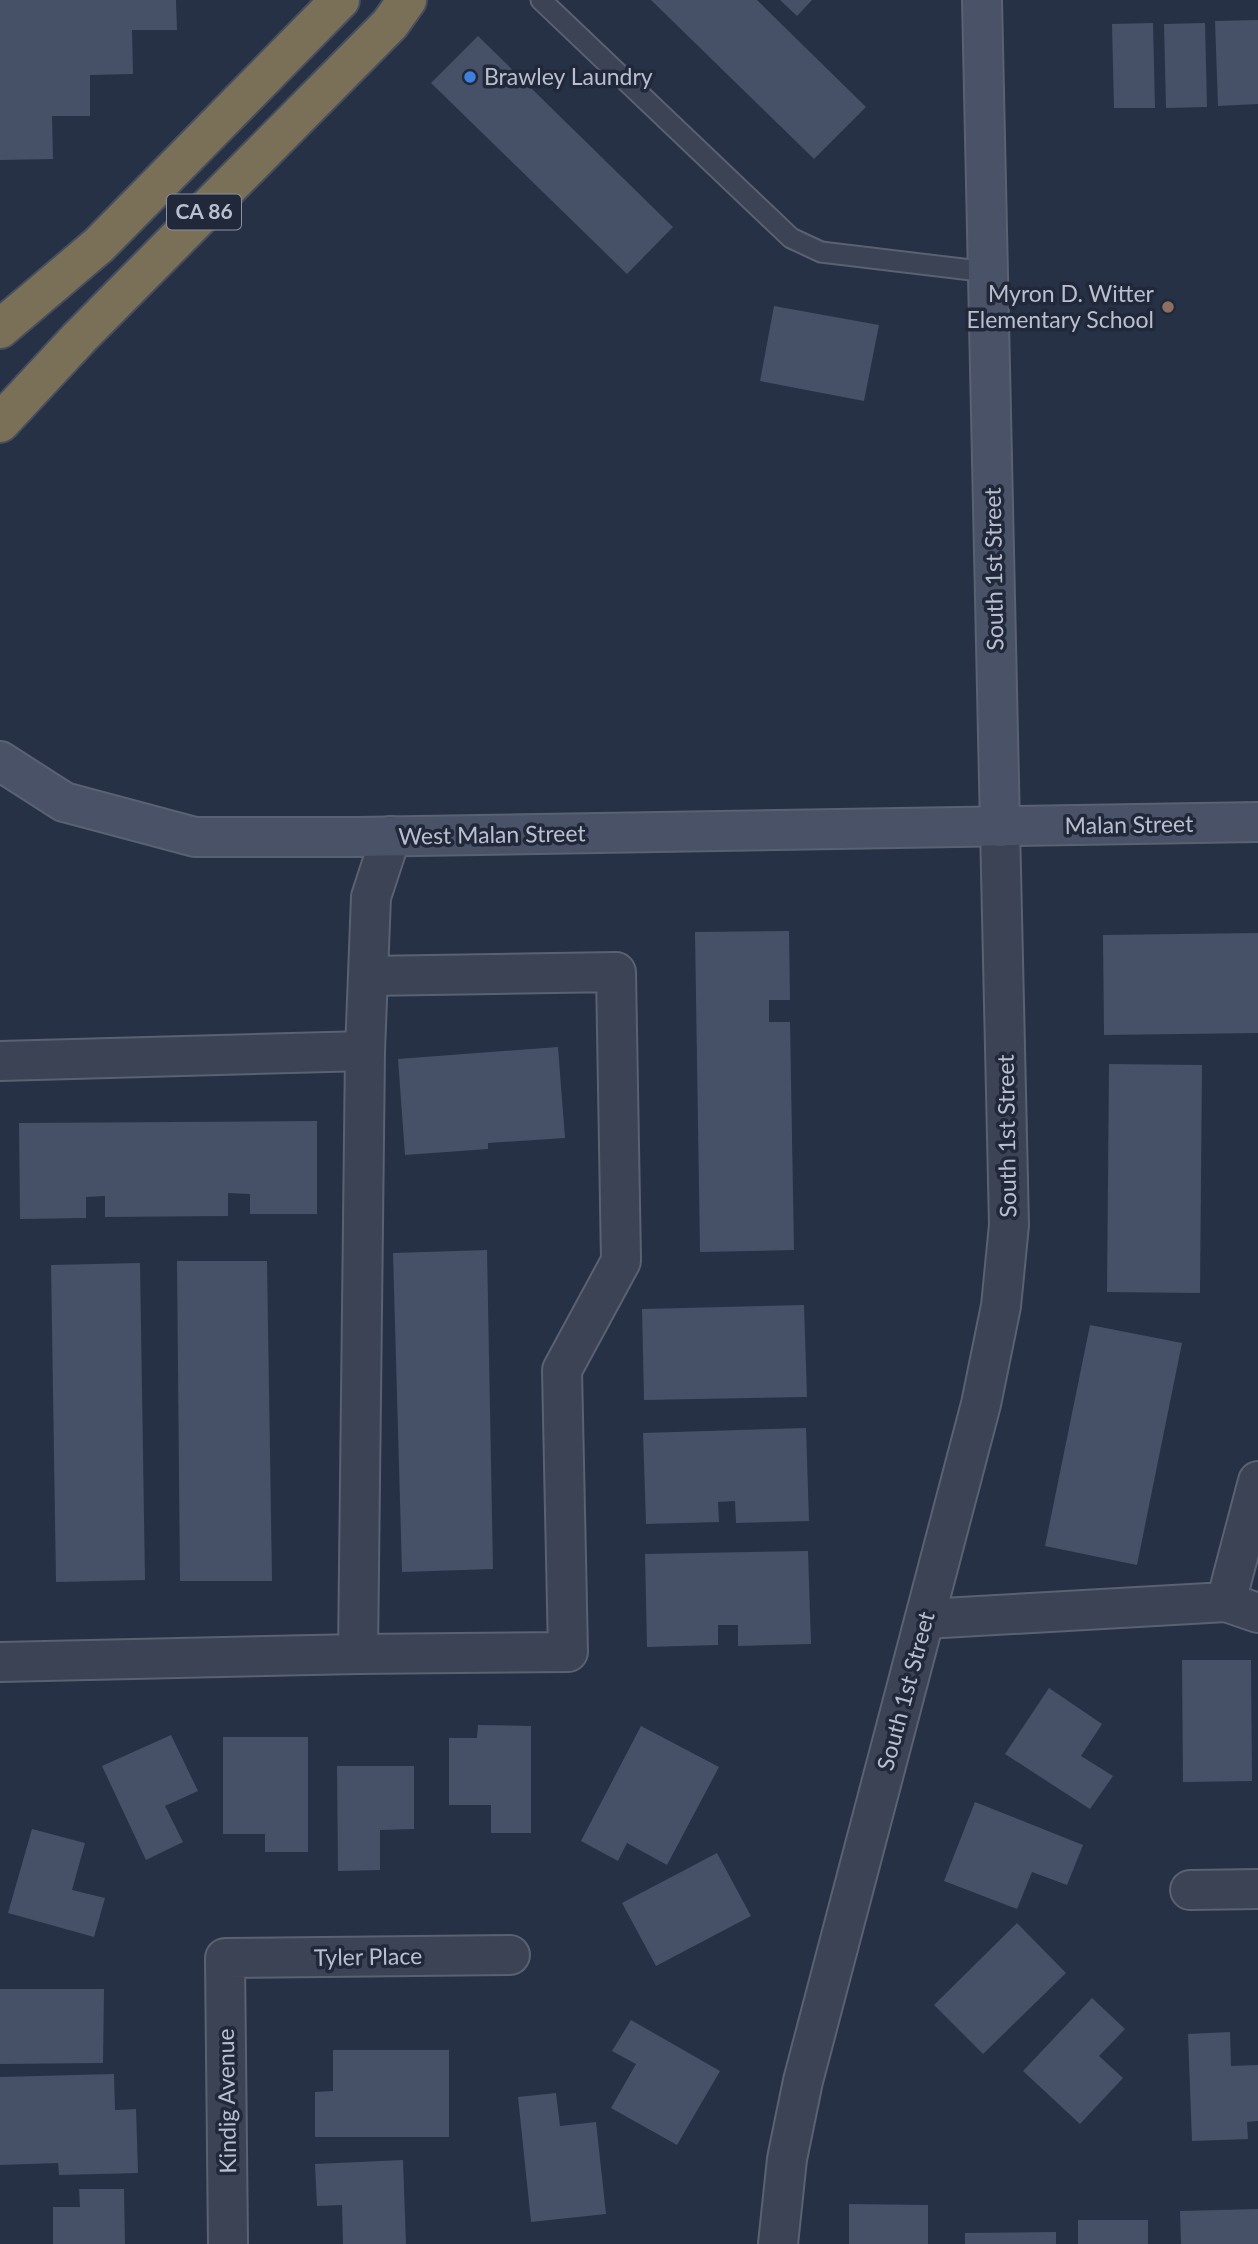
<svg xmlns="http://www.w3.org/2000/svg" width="1258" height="2244" font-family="Lato,sans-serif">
<rect width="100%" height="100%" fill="#273145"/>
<g fill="#465067">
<polygon points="0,0 176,0 177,30 132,30 133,74 90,75 90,116 52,116 53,159 0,160"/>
<polygon points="651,0 757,0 866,107 814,159"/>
<polygon points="780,0 812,0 797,16"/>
<polygon points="1258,20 1258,104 1218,106 1215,21"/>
<polygon points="1153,23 1155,108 1114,108 1112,24"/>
<polygon points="1205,23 1207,107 1166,108 1164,24"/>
<polygon points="478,36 673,227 627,274 431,83"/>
<polygon points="774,306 879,325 864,401 760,381"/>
<polygon points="789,931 790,1000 769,1000 769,1022 790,1022 794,1250 700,1252 695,932"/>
<polygon points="1258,933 1258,1033 1104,1035 1103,935"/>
<polygon points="558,1047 565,1138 488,1143 488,1149 405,1155 398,1059"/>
<polygon points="1109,1064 1202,1065 1200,1293 1107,1292"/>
<polygon points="317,1121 317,1214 250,1214 250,1194 228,1193 228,1216 105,1217 105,1196 86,1197 86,1218 20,1219 19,1123"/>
<polygon points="487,1250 493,1569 402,1572 393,1253"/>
<polygon points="177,1261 267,1261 272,1581 180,1581"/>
<polygon points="140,1263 145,1580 56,1582 51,1265"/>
<polygon points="804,1305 807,1397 644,1400 642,1309"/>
<polygon points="1090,1325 1182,1343 1137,1565 1045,1546"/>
<polygon points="806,1428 809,1521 736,1523 735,1501 718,1502 719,1522 646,1524 643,1433"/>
<polygon points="808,1551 811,1644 738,1646 738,1625 718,1625 718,1645 647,1647 645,1554"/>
<polygon points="1182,1660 1251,1660 1252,1781 1183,1782"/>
<polygon points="1049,1688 1102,1724 1081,1756 1113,1776 1090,1809 1005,1754"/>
<polygon points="478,1725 531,1726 531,1833 491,1833 491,1805 449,1805 449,1738 477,1738"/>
<polygon points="641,1726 719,1767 667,1865 627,1843 618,1861 581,1841"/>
<polygon points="171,1735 198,1791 165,1806 183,1842 146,1860 102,1766"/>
<polygon points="223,1737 308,1737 308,1852 265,1852 265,1834 223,1834"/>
<polygon points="337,1766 414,1766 414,1829 380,1830 380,1870 338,1871"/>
<polygon points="975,1802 1083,1845 1067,1885 1032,1872 1017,1909 944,1881"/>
<polygon points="32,1829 85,1843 72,1890 105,1898 94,1937 8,1913"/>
<polygon points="717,1853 751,1916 656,1966 622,1903"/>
<polygon points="1017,1923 1066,1973 983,2054 934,2005"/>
<polygon points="0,1989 104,1989 103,2063 0,2064"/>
<polygon points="1092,1998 1125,2029 1099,2056 1123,2078 1080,2124 1023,2071"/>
<polygon points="631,2020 720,2071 677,2145 611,2108 636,2064 612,2051"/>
<polygon points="1230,2032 1231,2066 1258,2065 1258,2121 1247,2122 1248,2139 1192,2141 1188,2034"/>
<polygon points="333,2050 449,2050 449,2137 315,2137 315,2092 333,2091"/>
<polygon points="114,2074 115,2110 136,2109 138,2173 59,2175 58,2163 0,2165 0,2077"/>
<polygon points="556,2093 560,2126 596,2122 606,2214 531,2222 518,2097"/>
<polygon points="403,2160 406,2244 343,2244 342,2205 317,2206 315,2164"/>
<polygon points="79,2189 124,2189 125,2244 53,2244 53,2207 80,2207"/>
<polygon points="849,2204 928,2205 928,2244 849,2244"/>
<polygon points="1258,2209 1258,2244 1181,2244 1180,2211"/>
<rect x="1078" y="2220" width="70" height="24"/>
<polygon points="1056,2232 1056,2244 965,2244 965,2233"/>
</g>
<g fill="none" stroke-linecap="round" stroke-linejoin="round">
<g stroke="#5a6172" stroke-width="23">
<polyline id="lane" points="541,0 791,238 821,252 988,272"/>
</g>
<g stroke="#5a6172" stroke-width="42">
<g id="street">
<polyline points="368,976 616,972 621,1261 562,1370 568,1652 358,1654 365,1051 371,897 391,836"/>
<polyline points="0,1061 365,1051"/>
<polyline points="1226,1602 1258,1613"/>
<polyline points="925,1619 1226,1602 1258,1481"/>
<polyline points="0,1662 358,1654"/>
<polyline points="1190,1890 1258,1889"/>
<polyline points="228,2244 225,1958 510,1955"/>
<polyline points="778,2244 787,2159 803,2081 981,1404 1001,1306 1009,1225 1000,827"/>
</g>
</g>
<g stroke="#5a6172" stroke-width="42">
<g id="secondary">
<polyline points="982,0 1000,827"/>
<polyline points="0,761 64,802 195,837 356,837 1258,822"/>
</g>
</g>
<g stroke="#464e5f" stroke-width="42">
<g id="highway">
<polyline points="0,329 99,245 340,0"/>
<polyline points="0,423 79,338 390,24 407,0"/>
</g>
</g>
<use href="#lane" stroke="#3b4354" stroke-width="19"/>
<use href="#street" stroke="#3b4354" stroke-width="38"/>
<use href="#secondary" stroke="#495267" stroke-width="38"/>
<use href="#highway" stroke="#7a7058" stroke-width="38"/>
</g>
<circle fill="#3f7fe0" stroke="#20283a" stroke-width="2.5" cx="470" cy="77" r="7"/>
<circle fill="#8d6e63" stroke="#20283a" stroke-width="2.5" cx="1168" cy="307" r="7"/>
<g text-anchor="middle" stroke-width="7" stroke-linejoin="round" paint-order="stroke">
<rect fill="#20283a" stroke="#8b92a2" stroke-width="2" x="167" y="194.5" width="74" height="35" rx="5"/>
<g font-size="21" font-weight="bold" fill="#b9bfce">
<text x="204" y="219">CA 86</text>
</g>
<g font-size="23" fill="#b9bfce" stroke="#20283a" text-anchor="start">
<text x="484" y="85">Brawley Laundry</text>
<text x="1154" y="302" text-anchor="end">Myron D. Witter<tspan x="1154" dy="26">Elementary School</tspan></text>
</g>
<g font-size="23" fill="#b9bfce" stroke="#20283a">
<text transform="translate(994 569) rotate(-91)" y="8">South 1st Street</text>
<text transform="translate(1129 825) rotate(-1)" y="8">Malan Street</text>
<text transform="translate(492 835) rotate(-1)" y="8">West Malan Street</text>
<text transform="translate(1007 1136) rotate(-91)" y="8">South 1st Street</text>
<text transform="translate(906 1691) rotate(-75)" y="8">South 1st Street</text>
<text transform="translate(368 1957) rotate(-1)" y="8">Tyler Place</text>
<text transform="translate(227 2101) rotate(-91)" y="8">Kindig Avenue</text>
</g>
</g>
</svg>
